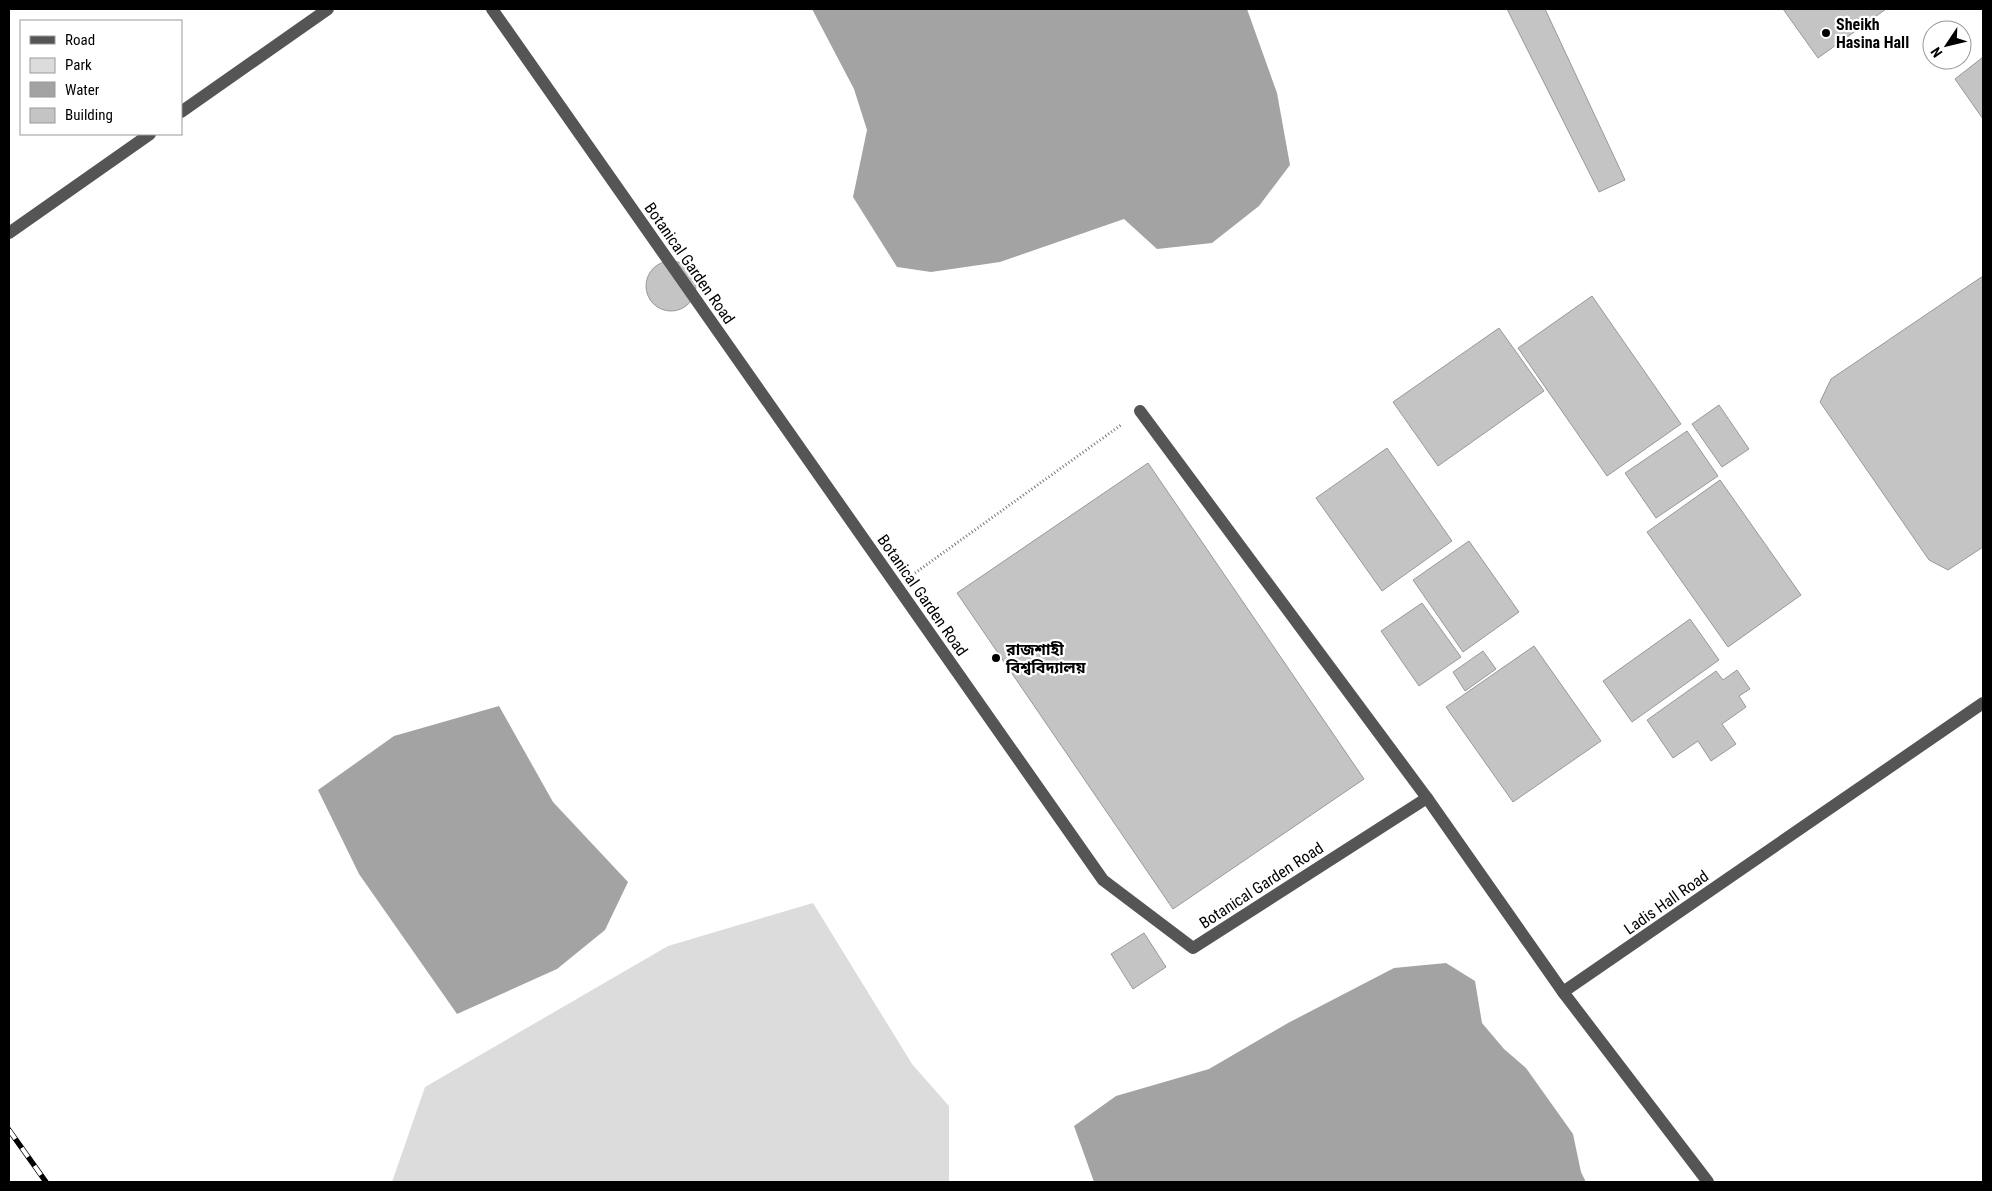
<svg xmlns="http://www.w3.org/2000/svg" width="1992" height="1191" font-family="'Roboto Condensed','Noto Sans Bengali',sans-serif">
<rect width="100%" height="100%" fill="#fff"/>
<polygon fill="#dcdcdc" points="813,903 912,1064 949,1106 949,1182 392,1182 425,1087 668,946"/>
<g fill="#a3a3a3">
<polygon points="812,9 1247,9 1277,93 1290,165 1259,206 1212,243 1157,249 1124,219 1000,262 931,272 897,267 853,197 867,130 854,89"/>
<polygon points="499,706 553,802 628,882 605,930 557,969 457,1014 359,874 318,790 394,736"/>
<polygon points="1446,963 1475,981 1482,1023 1504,1049 1526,1068 1573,1134 1581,1172 1586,1182 1094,1182 1074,1126 1116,1096 1209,1069 1288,1023 1394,968"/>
</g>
<g fill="#c4c4c4" stroke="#999">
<polygon points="1507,9 1545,9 1625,180 1599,192"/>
<polygon points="1783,9 1886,9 1818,58"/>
<polygon points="1983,57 1983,119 1955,79"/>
<circle cx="671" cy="286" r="25"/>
<polygon points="1983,276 1983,547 1948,570 1929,560 1820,402 1831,379"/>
<polygon points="1592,296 1681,424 1607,476 1518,348"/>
<polygon points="1499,328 1544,391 1438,466 1393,402"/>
<polygon points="1719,405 1749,449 1722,467 1692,424"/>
<polygon points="1687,431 1718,476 1656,518 1625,473"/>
<polygon points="1387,448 1452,541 1382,591 1316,498"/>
<polygon points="1148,463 1364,779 1173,909 957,593"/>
<polygon points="1720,480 1801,595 1728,647 1647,532"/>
<polygon points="1469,541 1519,612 1463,652 1413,580"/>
<polygon points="1422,603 1461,657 1419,686 1381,631"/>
<polygon points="1690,619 1719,660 1632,722 1603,681"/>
<polygon points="1534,646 1601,741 1513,802 1446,707"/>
<polygon points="1483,651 1496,669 1465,691 1453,672"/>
<polygon points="1737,670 1750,689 1739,696 1746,707 1722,724 1736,744 1711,761 1698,741 1673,758 1647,720 1716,671 1723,680"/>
<polygon points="1144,933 1166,967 1133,989 1111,954"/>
</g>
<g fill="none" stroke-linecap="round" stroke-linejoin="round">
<polyline stroke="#777" stroke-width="3" stroke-dasharray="1 2.5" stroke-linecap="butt" points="915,573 1121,425"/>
<g stroke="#555" stroke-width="12">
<polyline points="492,9 1103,880 1193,948 1427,798"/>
<polyline points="181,112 328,9"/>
<polyline points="9,233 150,134"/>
<polyline points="1140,411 1427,798 1563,992 1983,703"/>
<polyline points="1563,992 1708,1182"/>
</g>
<g stroke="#000" stroke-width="5.5">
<polyline id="rail" points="9,1130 46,1182"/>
</g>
<use href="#rail" stroke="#fff" stroke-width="4" stroke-dasharray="11" stroke-linecap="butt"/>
</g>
<g fill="#000" stroke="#fff" stroke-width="2">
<circle cx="1826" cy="33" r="5"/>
<circle cx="996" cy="658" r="5"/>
</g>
<g text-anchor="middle" stroke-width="4.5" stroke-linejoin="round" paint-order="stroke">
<g font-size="16" font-weight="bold" fill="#000" stroke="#fff" text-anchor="start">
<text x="1836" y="30">Sheikh<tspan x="1836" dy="18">Hasina Hall</tspan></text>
<text x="1006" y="655">রাজশাহী<tspan x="1006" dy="18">বিশ্ববিদ্যালয়</tspan></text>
</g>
<g font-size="16" fill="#000" stroke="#fff">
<text transform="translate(690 263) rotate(55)" y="6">Botanical Garden Road</text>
<text transform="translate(923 595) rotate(55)" y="6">Botanical Garden Road</text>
<text transform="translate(1261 885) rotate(-33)" y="6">Botanical Garden Road</text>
<text transform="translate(1666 902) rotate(-35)" y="6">Ladis Hall Road</text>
</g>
</g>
<rect width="1992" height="1191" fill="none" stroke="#000000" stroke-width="20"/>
<rect x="20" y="20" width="162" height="115" fill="#ffffff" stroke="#999999"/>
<rect x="30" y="36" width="25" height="8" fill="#555555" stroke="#999999"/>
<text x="65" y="45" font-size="15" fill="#000000">Road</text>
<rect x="30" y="58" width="25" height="15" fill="#dcdcdc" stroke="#999999"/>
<text x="65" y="70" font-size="15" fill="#000000">Park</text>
<rect x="30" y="82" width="25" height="15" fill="#a3a3a3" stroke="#999999"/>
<text x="65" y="95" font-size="15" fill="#000000">Water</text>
<rect x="30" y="108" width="25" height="15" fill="#c4c4c4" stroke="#999999"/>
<text x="65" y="120" font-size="15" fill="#000000">Building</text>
<g transform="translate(1947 45) rotate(235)"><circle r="24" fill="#ffffff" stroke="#999999"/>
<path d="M0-4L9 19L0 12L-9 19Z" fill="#000000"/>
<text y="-8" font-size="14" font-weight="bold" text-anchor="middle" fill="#000000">N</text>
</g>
</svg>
